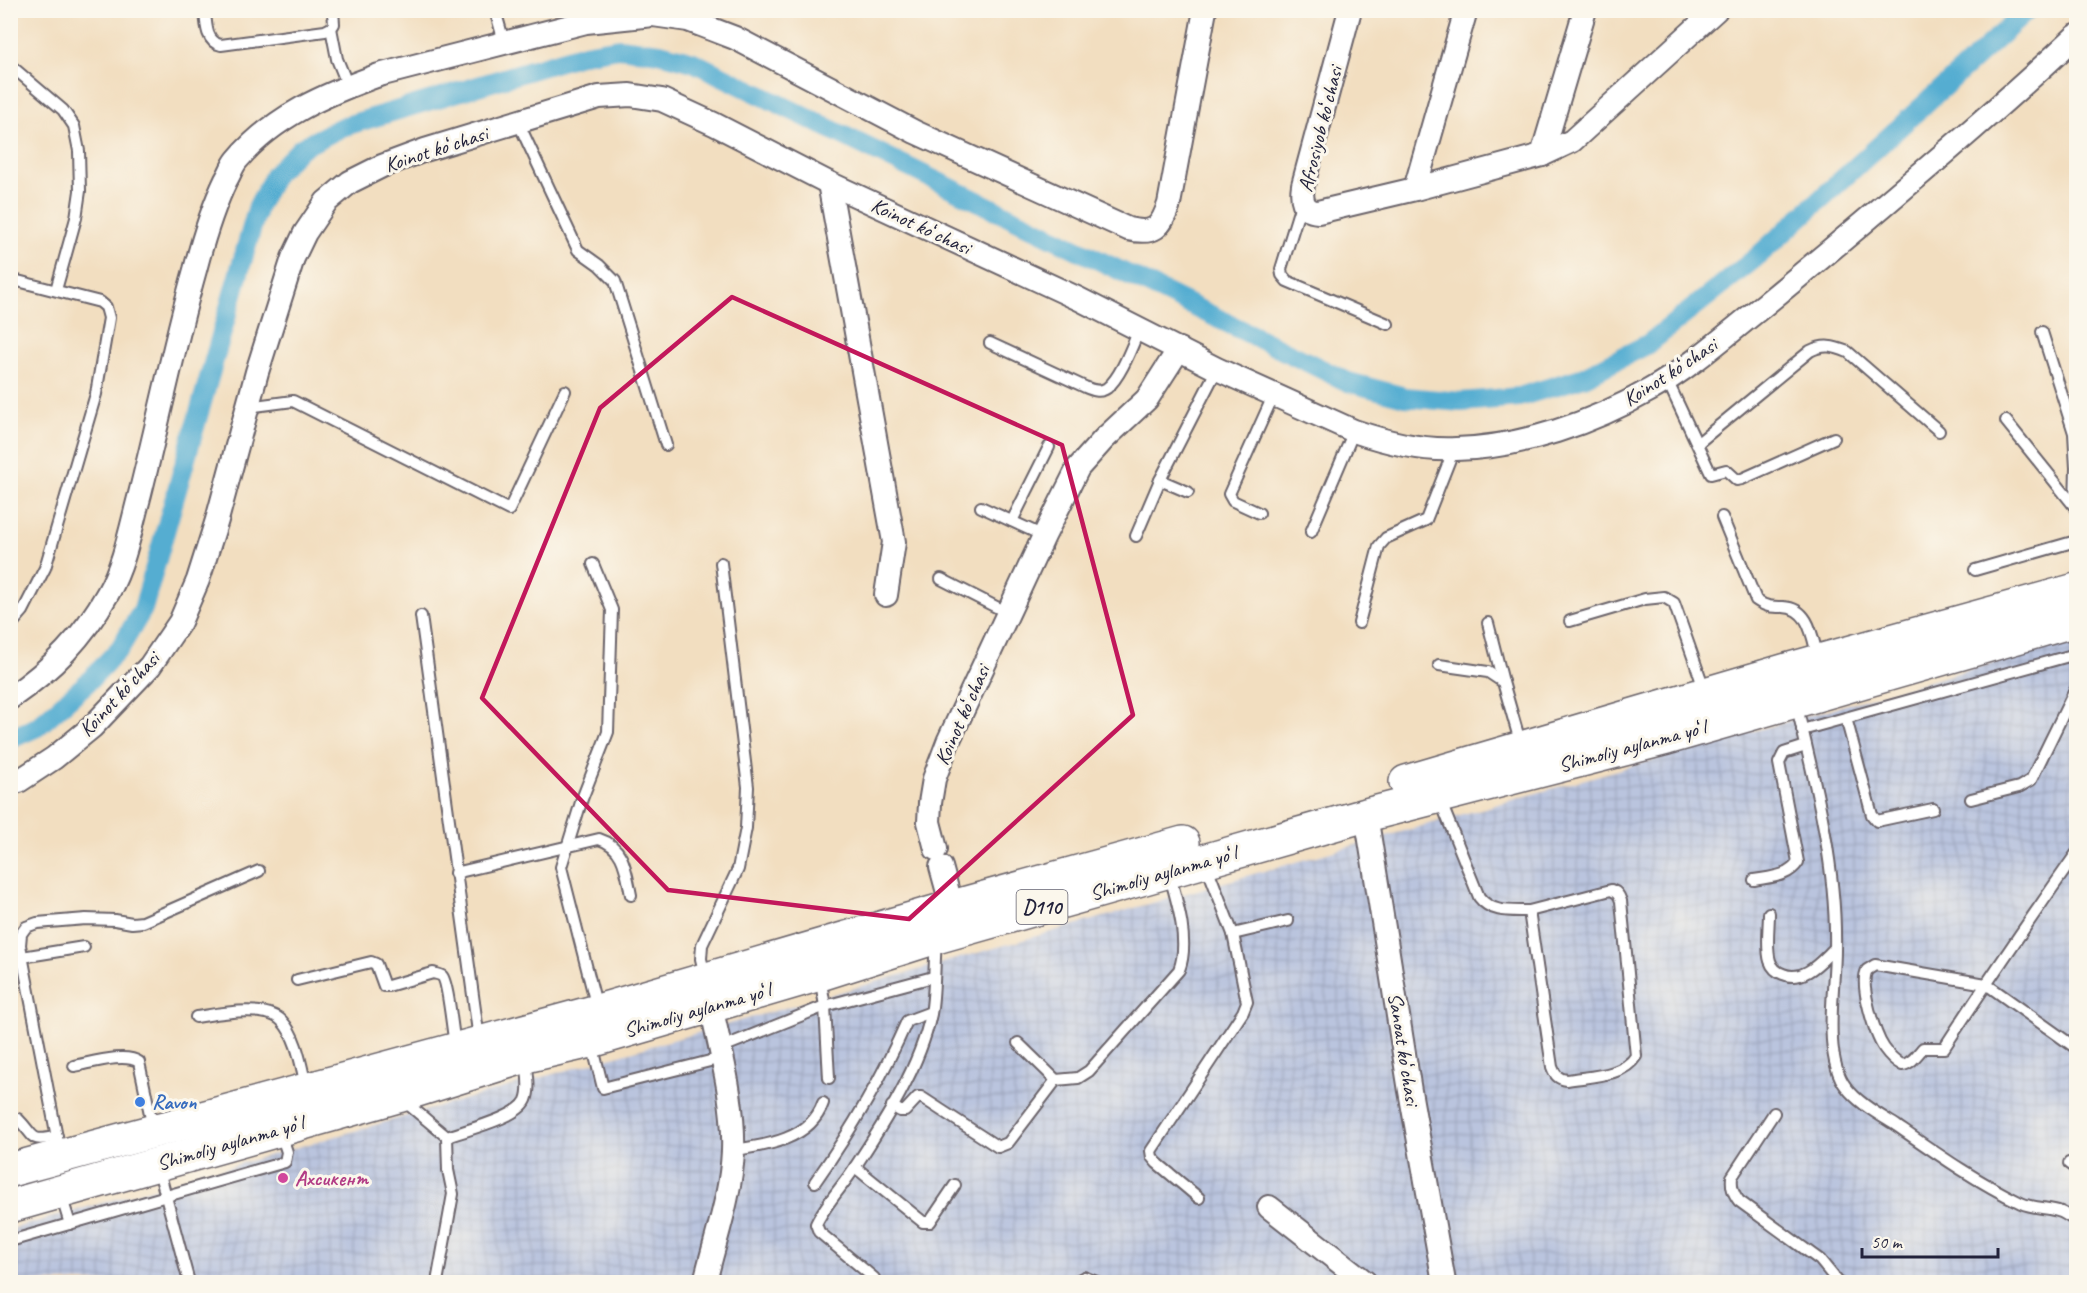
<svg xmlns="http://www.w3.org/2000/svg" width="2087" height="1293" font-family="Caveat,sans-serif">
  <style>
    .industrial { fill: url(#industrial-grid) }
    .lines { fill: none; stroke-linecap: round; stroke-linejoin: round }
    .canal { stroke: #54add1; stroke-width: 20 }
    .lane-casing { stroke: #6b646a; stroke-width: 14 }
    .street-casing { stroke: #6b646a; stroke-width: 26 }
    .primary-casing { stroke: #6b646a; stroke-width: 36 }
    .lane { stroke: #fff; stroke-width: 10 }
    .street { stroke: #fff; stroke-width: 22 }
    .primary { stroke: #fff; stroke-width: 33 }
    .marked { fill: none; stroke: #c2185b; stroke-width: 4.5; stroke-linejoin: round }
    .shop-dot { fill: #3f7fe0; stroke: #fbf7ec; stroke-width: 2 }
    .hotel-dot { fill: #d1479c; stroke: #fbf7ec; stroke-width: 2 }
    .labels { text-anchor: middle; stroke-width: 6; stroke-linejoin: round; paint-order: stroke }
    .shield { fill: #fbf7ec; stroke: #636270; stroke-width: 1.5 }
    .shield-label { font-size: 20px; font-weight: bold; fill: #22223b }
    .street-label { font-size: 21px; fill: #22223b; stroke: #fbf7ec }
    .shop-label { font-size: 21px; font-weight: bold; fill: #366cbe; stroke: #fbf7ec; text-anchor: start }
    .hotel-label { font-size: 21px; font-weight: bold; fill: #b23c85; stroke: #fbf7ec; text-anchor: start }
  </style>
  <defs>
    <pattern id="industrial-grid" width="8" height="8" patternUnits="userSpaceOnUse" patternTransform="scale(1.5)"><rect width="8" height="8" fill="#bac4de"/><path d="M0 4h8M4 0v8" fill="none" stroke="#a0a8bf"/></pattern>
  </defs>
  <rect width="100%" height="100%" fill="#fbf7ec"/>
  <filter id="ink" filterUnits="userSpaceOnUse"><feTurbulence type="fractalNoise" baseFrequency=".0167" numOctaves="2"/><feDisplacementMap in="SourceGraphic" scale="12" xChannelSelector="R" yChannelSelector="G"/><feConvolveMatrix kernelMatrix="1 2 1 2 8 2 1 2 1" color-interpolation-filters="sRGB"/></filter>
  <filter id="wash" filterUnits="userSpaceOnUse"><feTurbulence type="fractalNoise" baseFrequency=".008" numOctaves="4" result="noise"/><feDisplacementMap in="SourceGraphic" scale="24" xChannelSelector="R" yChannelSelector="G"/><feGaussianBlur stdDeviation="1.35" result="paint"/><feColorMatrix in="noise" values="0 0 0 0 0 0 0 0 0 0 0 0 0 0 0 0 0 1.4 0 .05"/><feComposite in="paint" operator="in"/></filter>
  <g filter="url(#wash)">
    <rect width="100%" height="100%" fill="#f2dec0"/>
    <polygon class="industrial" points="2076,639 2076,1282 11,1282 11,1229"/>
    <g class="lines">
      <polyline class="canal" points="10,739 37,727 88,682 120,648 143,609 258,206 275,174 301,148 342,127 584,54 619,48 660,53 693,62 1348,382 1405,397 1461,402 1519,397 1584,377 1648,344 1758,256 2028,10"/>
    </g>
  </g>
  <g filter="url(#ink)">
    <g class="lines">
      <defs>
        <g id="lane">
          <path d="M205,10c1,14 1,32 16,35l104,-14 6,-3 3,-4 -1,-14"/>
          <polyline points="495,10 504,42"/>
          <polyline points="331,28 337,59 348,86"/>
          <polyline points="10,65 63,110 74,126 79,151 80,191 76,218 56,290"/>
          <polyline points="518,122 578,250 599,265 615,281 666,445"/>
          <polyline points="1302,201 1281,269 1282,275 1287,281 1388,324"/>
          <polyline points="10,279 100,302 106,307 109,318 96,394 45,568 23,611 10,626"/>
          <polyline points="2042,332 2074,433 2076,468 2075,505"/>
          <path d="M990,343l95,44c7,3 15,6 22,1 14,-11 25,-42 32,-58"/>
          <polyline points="1667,380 1711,474 1726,470 1737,480 1742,479 1834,438"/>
          <polyline points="247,407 293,401 509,510 565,391"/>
          <polyline points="2006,421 2076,508"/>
          <path d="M1698,443l112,-92c14,-7 23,-5 38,1l91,79"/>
          <polyline points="1160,480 1188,492"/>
          <polyline points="981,507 1044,536"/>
          <polyline points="1259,513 1233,501 1229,494 1274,394"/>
          <path d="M1722,517l34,83c10,7 15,7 27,7 27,1 29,30 35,51"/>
          <polyline points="1012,521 1049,447"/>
          <polyline points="1311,532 1354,431"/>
          <polyline points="1136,536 1160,480 1217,369"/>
          <polyline points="593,564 612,610 608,732 582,799 561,867 597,1008"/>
          <polyline points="1975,570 2076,541"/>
          <polyline points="941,579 1008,613"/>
          <polyline points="421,616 479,1039"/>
          <polyline points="1570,621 1645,599 1664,597 1674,603 1705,691"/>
          <polyline points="1359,623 1379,546 1386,538 1426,520 1454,449"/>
          <polyline points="1488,623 1503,682"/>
          <polyline points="1439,665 1488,672 1503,682 1521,745"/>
          <path d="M1796,703c19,79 41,164 39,247 0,38 -13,106 11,137 13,17 34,28 51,39 39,27 80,56 124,77 13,6 27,4 40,9 5,2 10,6 15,9"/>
          <polyline points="1846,718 1872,815 1877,821 1933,809"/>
          <polyline points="1802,730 2076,654"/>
          <polyline points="1971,799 2019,787 2031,780 2076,688"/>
          <path d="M1440,800l39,97c12,16 31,14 50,14l23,156c3,8 6,12 15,13 23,-4 56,-3 69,-24l-15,-155c-2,-6 -4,-9 -10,-11l-82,21"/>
          <path d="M2076,854c-45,64 -89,128 -132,194h-21c-6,7 -12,16 -21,17 -7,-4 -13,-10 -18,-17 -9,-13 -25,-64 -17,-78l8,-5 111,19 90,64"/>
          <path d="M455,873l144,-34c26,8 27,33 32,56"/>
          <path d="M1754,880c16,-3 35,-3 44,-18l-19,-99 5,-10 22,-7"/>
          <path d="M1769,913c0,13 -3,36 1,48 2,6 7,11 13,13 21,9 38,-13 52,-26"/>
          <polyline points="1233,934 1288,921"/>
          <polyline points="22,957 84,947"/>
          <polyline points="705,975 701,959 702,945 738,869 746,828 748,787 721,563"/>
          <polyline points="820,977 825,1006 829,1078"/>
          <path d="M297,980l74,-18 5,2 8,22h4l45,-13c3,1 6,1 9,3 6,6 11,58 13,70"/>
          <path d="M196,1017c21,-3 70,-13 86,4 15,16 19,44 24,65"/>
          <polyline points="1018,1043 1056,1080"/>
          <polyline points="592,1044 603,1088 722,1058"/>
          <polyline points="720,1048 825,1006 933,977"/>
          <path d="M74,1066c17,-3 51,-14 65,-4l14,66"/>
          <polyline points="404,1101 447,1137 448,1170 453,1194 437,1282"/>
          <path d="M892,1106l8,5h5l13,-14h3l77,50 10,-4 48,-63 22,-2 11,-7 90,-101c11,-28 -2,-69 -10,-97"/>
          <path d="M1774,1113l-42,64c-1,10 1,16 7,24l81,59 18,22"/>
          <path d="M10,1117l8,2c18,18 11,24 39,17"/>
          <path d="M447,1137c18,-7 71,-19 79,-37 5,-12 1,-29 0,-41"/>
          <path d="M733,1150c33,-4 78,-11 90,-47"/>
          <polyline points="60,1153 20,945 21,934 26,927 37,923 86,919 115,920 132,923 143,922 259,871"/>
          <polyline points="2069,1163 2076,1168"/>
          <polyline points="158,1167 189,1282"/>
          <polyline points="855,1167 923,1222 930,1222 955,1185"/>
          <path d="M815,1182c36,-51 67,-104 92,-161l24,-9"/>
          <polyline points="61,1195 70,1224"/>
          <polyline points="1199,1198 1157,1163 1152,1157 1151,1151 1243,1012 1247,1002 1233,934 1206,864"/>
          <polyline points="10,1241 285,1162 287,1152 281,1134"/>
          <path d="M874,1278l-55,-46 -3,-8c10,-21 27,-38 39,-57 29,-44 65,-100 76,-153 4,-23 3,-49 5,-73"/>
          <polyline points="1075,1282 1084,1277 1097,1282"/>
        </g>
        <g id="street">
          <path d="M1350,10l-47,175c-2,13 -1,26 15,27l97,-23 127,-34 43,-145"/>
          <polyline points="1542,155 1572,141 1716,10"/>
          <polyline points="829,183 894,542 886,595"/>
          <polyline points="1415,189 1466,10"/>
          <path d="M10,698c42,-29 73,-60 98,-105 17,-30 23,-66 32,-99 19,-75 34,-150 55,-224 8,-31 17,-61 31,-90 4,-6 6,-14 11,-20 37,-44 89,-66 142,-85l207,-53 67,-7 35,5 47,18 180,94 213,97c26,6 33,-1 41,-25l36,-194"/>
          <path d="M10,783l9,-2 35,-23 38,-31 58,-61 30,-44 18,-42 19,-60 40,-148 36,-114 12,-25 21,-31 24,-20 32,-16 43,-16 174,-53 31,-2 32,5 52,24 115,59 250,116 138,70 137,62c32,11 67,20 102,18 67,-2 136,-26 194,-59 41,-23 76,-55 113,-84 34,-28 68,-56 101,-84 72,-61 144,-122 212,-186"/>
          <polyline points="1366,815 1410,1091 1444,1282"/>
          <polyline points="936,849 929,822 930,803 934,779 948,742 1044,536 1078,468 1104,439 1147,399 1179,349"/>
          <polyline points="941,867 952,907"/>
          <polyline points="1269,1207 1365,1282"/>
          <path d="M705,1282c10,-43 26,-86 28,-131 2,-53 -15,-108 -25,-160"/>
        </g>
        <g id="primary">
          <polyline points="1406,782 1790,669 2076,590"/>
          <polyline points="10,1170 598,1011 952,907 1183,843"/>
          <polyline points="10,1206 398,1096 526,1056 591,1041 820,974 936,937 1169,871 1366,815 1667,738 2076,620"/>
        </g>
      </defs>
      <use href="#lane" class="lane-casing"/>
      <use href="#street" class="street-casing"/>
      <use href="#primary" class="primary-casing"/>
      <use href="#lane" class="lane"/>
      <use href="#street" class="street"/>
      <use href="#primary" class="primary"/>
    </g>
  </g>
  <path class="marked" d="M732,297l330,148 71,270 -224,204 -241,-29 -186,-192 118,-290z"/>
  <circle class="shop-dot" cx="140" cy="1102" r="6"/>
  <circle class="hotel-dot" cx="283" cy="1178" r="6"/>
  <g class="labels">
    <rect class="shield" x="1016.5" y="890" width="51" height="34" rx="4.5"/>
    <g class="shield-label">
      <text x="1042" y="914">D110</text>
    </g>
    <g class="street-label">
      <text transform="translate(1320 129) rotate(-76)" y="7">Afrosiyob koʻchasi</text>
      <text transform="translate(436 149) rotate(-18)" y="7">Koinot koʻchasi</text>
      <text transform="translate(921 226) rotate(25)" y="7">Koinot koʻchasi</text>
      <text transform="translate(1670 372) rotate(-33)" y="7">Koinot koʻchasi</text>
      <text transform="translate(119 694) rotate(-47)" y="7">Koinot koʻchasi</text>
      <text transform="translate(962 715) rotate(-66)" y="7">Koinot koʻchasi</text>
      <text transform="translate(1632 746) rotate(-15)" y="7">Shimoliy aylanma yoʻl</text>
      <text transform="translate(1163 873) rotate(-16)" y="7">Shimoliy aylanma yoʻl</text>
      <text transform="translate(697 1010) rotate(-16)" y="7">Shimoliy aylanma yoʻl</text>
      <text transform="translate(1404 1049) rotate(81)" y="7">Sanoat koʻchasi</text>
      <text transform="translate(230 1143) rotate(-16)" y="7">Shimoliy aylanma yoʻl</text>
    </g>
    <g class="shop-label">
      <text x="152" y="1109">Ravon</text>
    </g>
    <g class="hotel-label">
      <text x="295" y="1185">Ахсикент</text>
    </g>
  </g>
  <rect width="2087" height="1293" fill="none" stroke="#fbf7ec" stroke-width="36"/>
  <path d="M1862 1248v9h136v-9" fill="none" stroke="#22223b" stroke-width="3"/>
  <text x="1871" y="1248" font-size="18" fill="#22223b" stroke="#fbf7ec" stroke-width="4.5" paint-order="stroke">50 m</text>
</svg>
